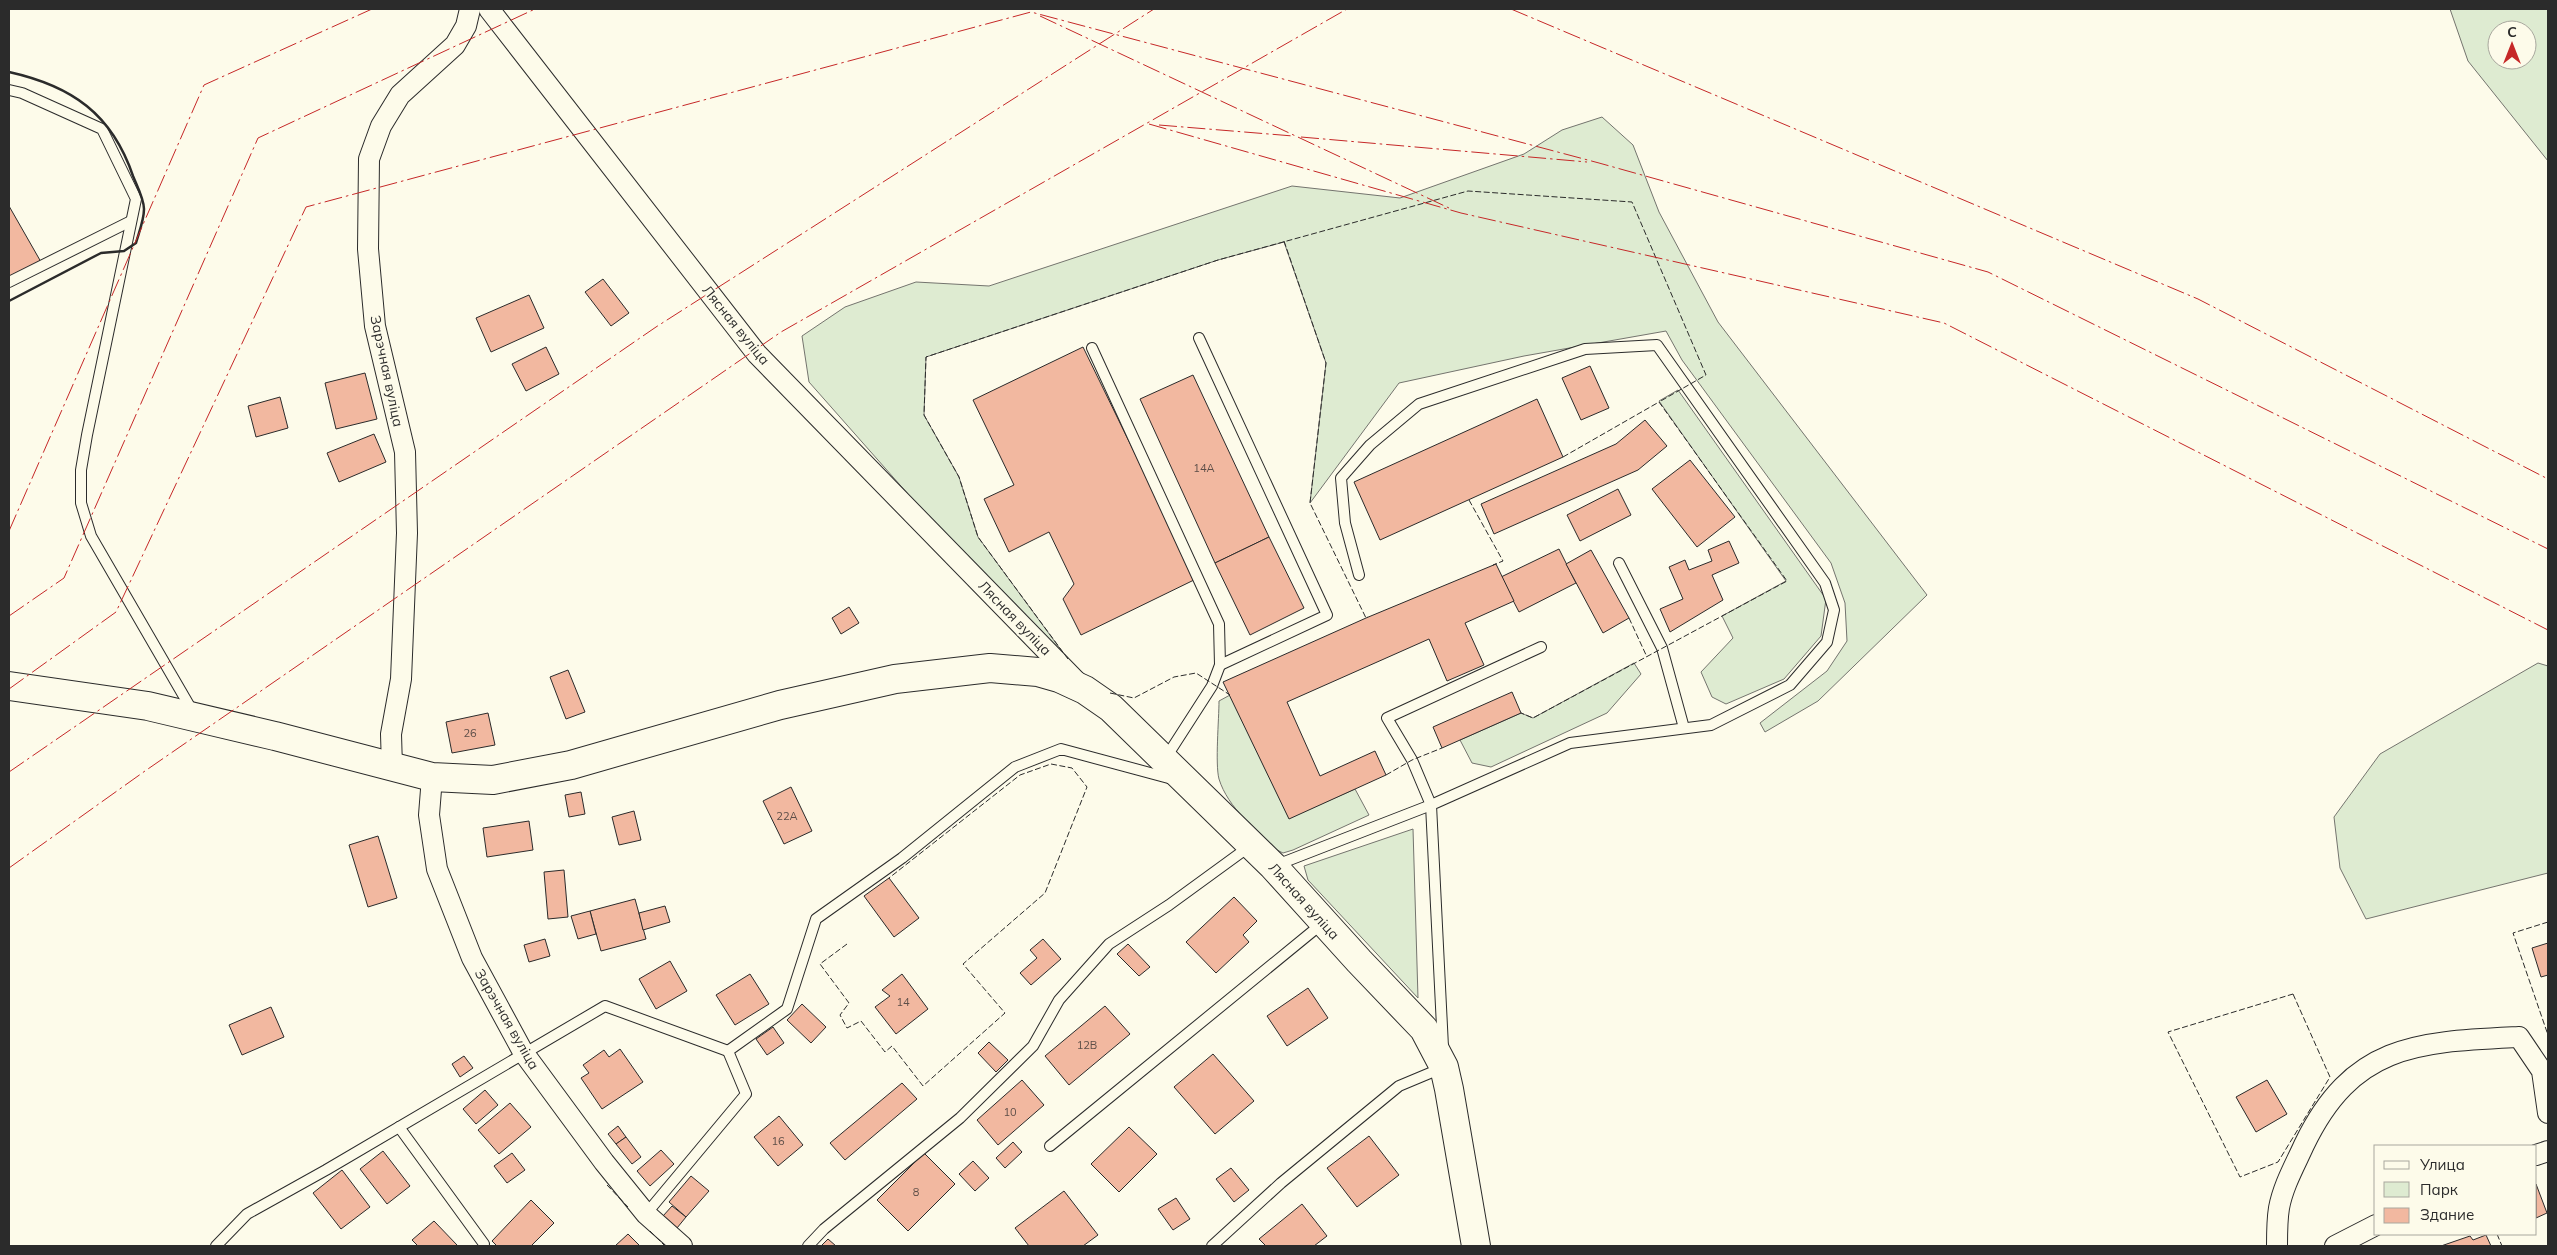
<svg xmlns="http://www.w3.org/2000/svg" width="2557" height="1255" font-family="Mulish,sans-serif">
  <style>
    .green { fill: #deebd1; stroke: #74746e; fill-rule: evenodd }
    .building { fill: #f2b8a0; stroke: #2b2b2b }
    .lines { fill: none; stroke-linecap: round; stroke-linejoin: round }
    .lane-casing { stroke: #2b2b2b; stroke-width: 12 }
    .street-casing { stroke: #2b2b2b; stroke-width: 22 }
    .secondary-casing { stroke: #2b2b2b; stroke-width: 30 }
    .lane { stroke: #fdfbea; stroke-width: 10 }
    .street { stroke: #fdfbea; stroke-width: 20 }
    .secondary { stroke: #fdfbea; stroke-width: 28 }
    .fence { stroke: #2b2b2b; stroke-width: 1; stroke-dasharray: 6 2.5; stroke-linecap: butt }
    .wall { stroke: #2b2b2b; stroke-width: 2.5 }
    .power { stroke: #c62828; stroke-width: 1; stroke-dasharray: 18 4 2.5 4; stroke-linecap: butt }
    .labels { text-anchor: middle; stroke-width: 4; stroke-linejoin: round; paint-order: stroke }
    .number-label { font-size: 11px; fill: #5d4e48 }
    .street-label { font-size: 14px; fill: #2b2b2b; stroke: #fdfbea }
  </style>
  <rect width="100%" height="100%" fill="#fdfbea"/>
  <g class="green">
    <path d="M2450,9h98v152l-80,-100zM2497,30h30v30h-30z"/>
    <polygon points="1602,117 1633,145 1659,212 1718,322 1927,595 1818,701 1765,732 1760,723 1827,671 1847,641 1845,603 1831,563 1682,360 1666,331 1524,356 1399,383 1310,503 1326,363 1284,242 1218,260 926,357 924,415 959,477 978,537 1072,665 923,511 809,382 802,336 845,307 916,282 989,286 1292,186 1400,198 1524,154 1562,130"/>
    <polygon points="1678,390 1826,599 1821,636 1784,679 1726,704 1712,697 1701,672 1733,638 1722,616 1786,581 1659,401"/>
    <polygon points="1634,663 1641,674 1607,713 1491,767 1472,763 1460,740 1521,713 1533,718"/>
    <polygon points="2538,663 2548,666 2548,873 2366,919 2340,868 2334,817 2380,754"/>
    <path d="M1230,695l59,123 66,-29 14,26 -76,35 -10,3 -6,-3c-21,-20 -49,-42 -58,-71 -4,-15 0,-60 0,-78z"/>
    <polygon points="1413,829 1418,998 1308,880 1304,866"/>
  </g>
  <g class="building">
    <polygon points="9,206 41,262 12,279 9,274"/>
    <polygon points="603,279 629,313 611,326 585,292"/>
    <polygon points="529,295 544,328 491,352 476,318"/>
    <polygon points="546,347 559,374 526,391 512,364"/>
    <polygon points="1083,347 1196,579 1081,635 1063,599 1074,584 1049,532 1009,552 984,499 1014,485 973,400"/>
    <polygon points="1590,366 1609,408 1581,420 1562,378"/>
    <polygon points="365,373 377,419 336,429 325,383"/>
    <polygon points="1193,375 1269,537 1215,563 1140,399"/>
    <polygon points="280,397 288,428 256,437 248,406"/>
    <polygon points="1537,399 1563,457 1380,540 1354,482"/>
    <polygon points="1645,420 1667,446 1638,470 1494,534 1481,504 1616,444"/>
    <polygon points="374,434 386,462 339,482 327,453"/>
    <polygon points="1690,460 1735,517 1697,547 1652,489"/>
    <polygon points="1618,489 1631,515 1580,541 1567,515"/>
    <polygon points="1269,537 1304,608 1250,635 1215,563"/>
    <polygon points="1729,541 1739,563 1712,575 1723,600 1670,632 1660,609 1683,599 1669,567 1685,560 1689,570 1712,561 1708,550"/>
    <polygon points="1559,549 1576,583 1519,612 1501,577"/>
    <polygon points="1591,550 1629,618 1603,633 1566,564"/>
    <polygon points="1496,564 1514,601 1465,623 1484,665 1447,681 1429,639 1287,702 1320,776 1375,751 1386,775 1289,819 1223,682 1366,618"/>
    <polygon points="849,607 859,623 841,634 832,618"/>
    <polygon points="568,670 585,712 566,719 550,677"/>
    <polygon points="1512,692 1521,713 1442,748 1433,727"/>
    <polygon points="488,713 495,745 452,753 446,722"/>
    <polygon points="791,787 812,831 784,844 763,801"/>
    <polygon points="581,792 585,814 569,817 565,795"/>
    <polygon points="634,811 641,840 619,845 612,817"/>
    <polygon points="529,821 533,850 487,857 483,828"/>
    <polygon points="378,836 397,898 368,907 349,845"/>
    <polygon points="564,870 568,917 548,919 544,872"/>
    <polygon points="889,878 919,918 894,937 864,896"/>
    <polygon points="1234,897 1257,921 1243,935 1249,942 1216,973 1186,942"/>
    <polygon points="635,899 646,939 601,951 590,911"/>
    <polygon points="665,906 670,922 643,930 639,913"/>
    <polygon points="590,911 596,934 578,939 571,916"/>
    <polygon points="545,939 550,956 529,962 524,945"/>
    <polygon points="1043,939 1061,959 1031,985 1020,973 1037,958 1030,950"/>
    <polygon points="2548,943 2548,975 2541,977 2532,948"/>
    <polygon points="1128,944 1150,967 1139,976 1117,954"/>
    <polygon points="670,961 687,991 656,1009 639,979"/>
    <polygon points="750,974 769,1004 735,1025 716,995"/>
    <polygon points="902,974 928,1009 896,1034 875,1007 890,996 882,990"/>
    <polygon points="1308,988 1328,1018 1287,1046 1267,1016"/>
    <polygon points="802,1004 826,1027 811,1043 787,1020"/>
    <polygon points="1105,1006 1130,1034 1069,1085 1045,1056"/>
    <polygon points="271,1007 284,1037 242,1055 229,1025"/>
    <polygon points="773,1027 784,1043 767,1055 756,1039"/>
    <polygon points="989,1042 1008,1060 996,1072 978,1053"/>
    <polygon points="620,1049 643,1082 602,1109 581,1078 589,1073 583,1065 604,1050 609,1057"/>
    <polygon points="1213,1054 1254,1101 1215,1134 1174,1087"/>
    <polygon points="464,1056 473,1068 460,1077 452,1064"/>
    <polygon points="1022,1080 1044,1105 998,1145 977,1120"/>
    <polygon points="2267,1080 2287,1114 2256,1132 2236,1097"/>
    <polygon points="902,1083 917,1099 845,1160 830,1143"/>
    <polygon points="485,1090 498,1105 476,1124 463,1109"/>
    <polygon points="510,1103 531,1127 499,1154 478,1130"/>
    <polygon points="779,1116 803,1145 778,1166 754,1137"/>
    <polygon points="618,1126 626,1137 616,1144 608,1134"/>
    <polygon points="1129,1127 1157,1154 1119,1192 1091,1164"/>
    <polygon points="1369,1136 1399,1175 1357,1207 1327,1168"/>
    <polygon points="626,1137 641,1157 632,1164 616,1144"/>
    <polygon points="1013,1142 1022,1152 1005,1168 996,1158"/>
    <polygon points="661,1150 674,1164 650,1186 637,1171"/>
    <polygon points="383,1151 410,1186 387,1204 360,1169"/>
    <polygon points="512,1153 525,1170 507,1183 494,1166"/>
    <polygon points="924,1153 955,1184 908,1231 877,1200"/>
    <polygon points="973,1161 989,1178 975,1191 959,1174"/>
    <polygon points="1231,1168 1249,1190 1234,1202 1216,1179"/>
    <polygon points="342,1170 370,1207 341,1229 313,1193"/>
    <polygon points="691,1176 709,1191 686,1217 669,1202"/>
    <polygon points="2536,1184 2547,1213 2536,1218"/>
    <polygon points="1064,1191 1098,1235 1083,1246 1029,1246 1015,1228"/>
    <polygon points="1176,1198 1190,1219 1173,1230 1158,1209"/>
    <polygon points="531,1200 554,1223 531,1246 497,1246 492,1241"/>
    <polygon points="1302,1204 1327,1236 1314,1246 1266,1246 1259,1239"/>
    <polygon points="672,1206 686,1217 677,1228 663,1216"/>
    <polygon points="434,1221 457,1245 456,1246 418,1246 412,1240"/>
    <polygon points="628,1234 640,1246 615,1246"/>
    <polygon points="2486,1235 2491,1246 2441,1246 2470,1236 2473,1240"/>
    <polygon points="828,1239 836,1246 821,1246"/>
  </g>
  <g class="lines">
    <defs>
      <g id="lane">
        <polyline points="9,90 22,93 102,129 136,199 87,435 81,470 81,503 91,536 193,712"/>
        <polyline points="9,282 131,221"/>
        <polyline points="1199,338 1327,615 1220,665"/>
        <polyline points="1092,348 1219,624 1220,665 1212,686 1165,759"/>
        <polyline points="1619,563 1662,648 1684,728"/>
        <polyline points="1359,575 1345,523 1341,478 1370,445 1419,404 1585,349 1657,345 1825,583 1834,610 1827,642 1790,685 1711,725 1570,743 1431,805 1443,1047"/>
        <polyline points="1274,866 1431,805 1412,760 1387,718 1541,647"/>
        <polyline points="399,1127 484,1244"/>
        <polyline points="1050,1146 1324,922"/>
        <polyline points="646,1214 746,1094 728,1051 787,1009 816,919 902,858 1015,767 1061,749 1176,780"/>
        <polyline points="216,1246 247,1214 326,1170 605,1006 728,1051"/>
        <polyline points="808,1246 824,1229 960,1118 1033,1046 1059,1000 1109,944 1169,905 1250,846"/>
        <polyline points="1212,1246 1281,1183 1399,1086 1442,1068"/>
      </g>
      <g id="street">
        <polyline points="489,9 757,354 1077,682"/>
        <polyline points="392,767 391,734 401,679 407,533 405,452 375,326 368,249 369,159 381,126 400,95 455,45 466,26 470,9"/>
        <polyline points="432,777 429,815 437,869 472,958 523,1052 604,1162 646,1214 682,1246"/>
        <polyline points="2536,1155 2548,1151"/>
        <path d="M2277,1246c0,-12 0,-26 2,-38 4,-22 16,-43 25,-63 49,-102 114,-103 215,-108l23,34 6,42"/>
        <polyline points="2335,1246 2376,1225"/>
      </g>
      <polyline id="secondary" points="9,686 148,706 275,736 432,777 493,780 571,765 780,705 895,679 990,668 1038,672 1059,678 1085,690 1111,708 1273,866 1359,961 1424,1029 1444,1067 1449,1089 1476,1246"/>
    </defs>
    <use href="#lane" class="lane-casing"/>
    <use href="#street" class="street-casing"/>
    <use href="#secondary" class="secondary-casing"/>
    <use href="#lane" class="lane"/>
    <use href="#street" class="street"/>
    <use href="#secondary" class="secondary"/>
    <g class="fence">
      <polyline points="1284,241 1326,363 1310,503 1366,618 1368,617"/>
      <polyline points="1563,457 1659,402"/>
      <polyline points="1469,500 1503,561 1493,565"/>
      <polyline points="1629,618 1647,657"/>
      <polyline points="1068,659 978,537 959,477 924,415 926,357 1218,260 1468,191 1632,202 1706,375 1659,402 1787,581 1533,718 1521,713"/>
      <polyline points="1110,693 1134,698 1174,677 1196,673 1230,695"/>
      <polyline points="1386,775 1412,760 1442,748"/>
      <polyline points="2548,922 2513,933 2548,1035"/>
      <polyline points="847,944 820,964 849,1003 840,1015 847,1028 861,1021 885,1052 892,1046 923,1086 1005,1013 963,964 1045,893 1087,787 1072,768 1051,764 1020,775 889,878"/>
      <polygon points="2293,994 2330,1077 2278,1162 2240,1177 2168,1032"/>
      <polyline points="607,1185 628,1207"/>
      <polyline points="650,1231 665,1246"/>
      <polyline points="2497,1234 2502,1246"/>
    </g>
    <path class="wall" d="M9,72c63,14 103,42 124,104 4,10 11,23 11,33 0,11 -5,23 -8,34l-12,8 -23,2 -92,48"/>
    <g class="power">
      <polyline points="1511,9 2198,299 2548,479"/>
      <polyline points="1040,16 1449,208"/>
      <polyline points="1149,124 1461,213 1944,323 2548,630"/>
      <polyline points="1159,125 1293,136"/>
      <polyline points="1301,137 1587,162"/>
      <polyline points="9,531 204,85 372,9"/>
      <polyline points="9,616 64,578 258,138 535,9"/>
      <polyline points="9,689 116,612 306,207 1031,12 1599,163 1988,272 2548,549"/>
      <polyline points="9,772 656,327 1154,9"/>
      <polyline points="9,868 145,771 781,332 1347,9"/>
    </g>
  </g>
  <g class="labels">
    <g class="number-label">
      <text x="1204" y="472">14А</text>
      <text x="470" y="737">26</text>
      <text x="787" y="820">22А</text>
      <text x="903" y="1006">14</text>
      <text x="1087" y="1049">12В</text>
      <text x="1010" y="1116">10</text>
      <text x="778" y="1145">16</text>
      <text x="916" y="1196">8</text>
    </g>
    <g class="street-label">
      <text transform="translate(736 325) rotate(51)" y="5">Лясная вуліца</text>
      <text transform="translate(387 371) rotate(78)" y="5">Зарэчная вуліца</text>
      <text transform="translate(1015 618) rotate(46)" y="5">Лясная вуліца</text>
      <text transform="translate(1304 901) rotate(48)" y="5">Лясная вуліца</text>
      <text transform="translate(507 1019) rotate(60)" y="5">Зарэчная вуліца</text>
    </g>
  </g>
  <rect width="2557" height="1255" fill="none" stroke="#2b2b2b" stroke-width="20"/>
  <rect x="2374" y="1145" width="162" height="90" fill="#fdfbea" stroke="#a9a89e"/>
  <rect x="2384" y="1161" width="25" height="8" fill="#fdfbea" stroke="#a9a89e"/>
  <text x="2420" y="1170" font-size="15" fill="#2b2b2b">Улица</text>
  <rect x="2384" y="1182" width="25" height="15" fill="#deebd1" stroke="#a9a89e"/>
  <text x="2420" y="1195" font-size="15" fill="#2b2b2b">Парк</text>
  <rect x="2384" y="1208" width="25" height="15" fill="#f2b8a0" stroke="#a9a89e"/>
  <text x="2420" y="1220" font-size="15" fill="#2b2b2b">Здание</text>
  <g transform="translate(2512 45)"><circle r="24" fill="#fdfbea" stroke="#a9a89e"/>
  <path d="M0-4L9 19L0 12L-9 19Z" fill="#c62828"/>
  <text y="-8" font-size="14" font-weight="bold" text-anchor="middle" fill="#2b2b2b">С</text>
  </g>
</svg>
